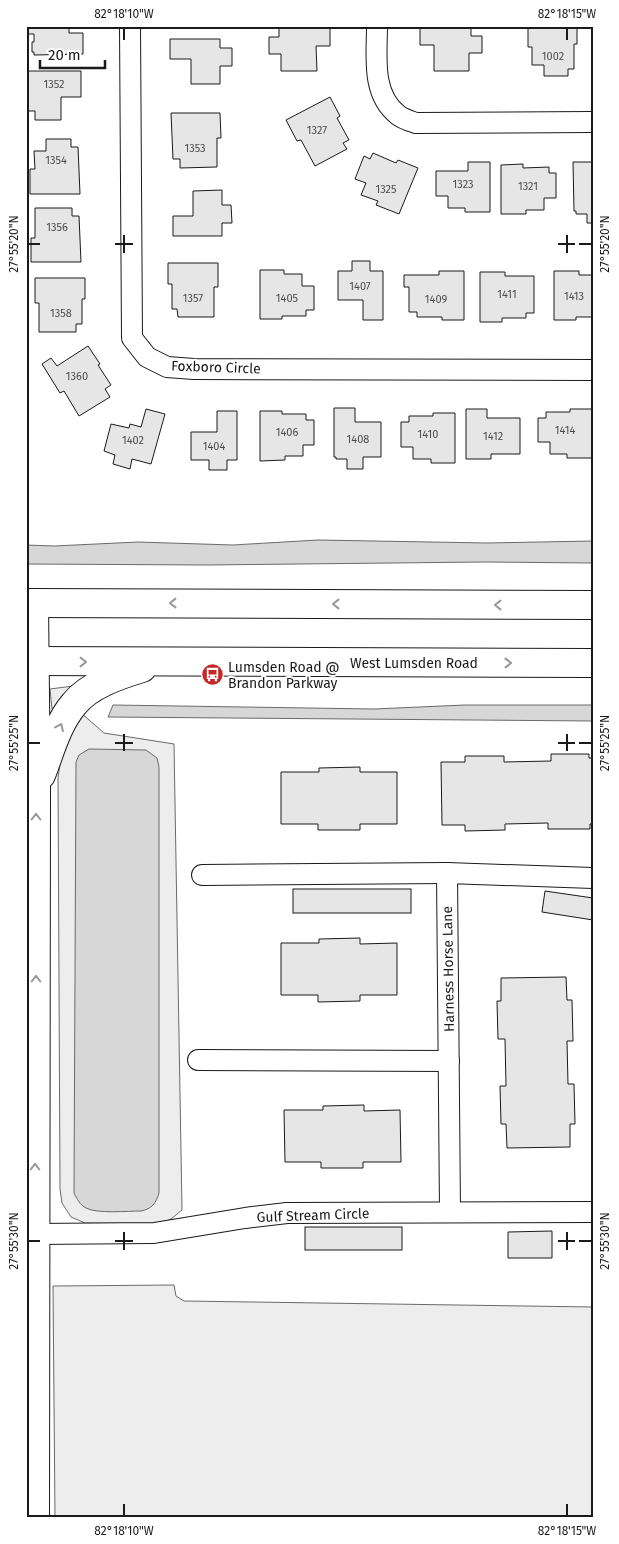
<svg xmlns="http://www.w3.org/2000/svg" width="619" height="1544" font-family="'Fira Sans',sans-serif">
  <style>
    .built { fill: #ededed; stroke: #6a6a6a }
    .water { fill: #d7d7d7; stroke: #6a6a6a }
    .building { fill: #e6e6e6; stroke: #1a1a1a }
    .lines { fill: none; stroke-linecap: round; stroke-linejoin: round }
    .street-casing { stroke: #1a1a1a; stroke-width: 22 }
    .secondary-casing { stroke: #1a1a1a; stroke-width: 30 }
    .street { stroke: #fff; stroke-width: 20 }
    .secondary { stroke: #fff; stroke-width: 28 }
    .oneway { stroke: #989898 }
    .ticks { fill: none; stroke: #1a1a1a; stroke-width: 2 }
    .labels { text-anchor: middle; stroke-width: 4; stroke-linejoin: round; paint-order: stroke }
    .number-label { font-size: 11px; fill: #4d4d4d }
    .street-label { font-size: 14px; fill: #1a1a1a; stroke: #fff }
    .poi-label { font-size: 14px; fill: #1a1a1a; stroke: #fff; text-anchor: start }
    .neatline { fill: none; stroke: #1a1a1a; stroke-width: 2 }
    .ticks-label { font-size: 12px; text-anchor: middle; fill: #1a1a1a }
  </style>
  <rect width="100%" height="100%" fill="#fff"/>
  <g class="built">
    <polygon points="73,686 53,710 52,709 50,689"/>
    <polygon points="81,713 104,733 174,744 182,1210 171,1219 159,1224 85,1223 71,1217 62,1203 60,1189 58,777 64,740"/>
    <polygon points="174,1285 176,1296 184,1301 593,1307 593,1518 55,1518 53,1286"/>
  </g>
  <g class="water">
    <polygon points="318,540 487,543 593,541 593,563 484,562 207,565 26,564 26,545 54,546 138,542 233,545"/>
    <polygon points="113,705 374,709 465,705 593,705 593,721 108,717"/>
    <path d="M89,749l57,1 11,8 2,9v426c-3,10 -7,16 -18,18 -13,0 -44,3 -55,-3 -6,-3 -9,-9 -12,-15l2,-431 3,-7z"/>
  </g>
  <g class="building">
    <polygon points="26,26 69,26 69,33 83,33 83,54 34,55 34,52 32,52 32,42 34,42 34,34 26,34"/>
    <polygon points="279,26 330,26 330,46 316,46 317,71 281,71 281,54 269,54 269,37 279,37"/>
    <polygon points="420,26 471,27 471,36 482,36 482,53 469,53 469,71 434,71 434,45 420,45"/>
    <polygon points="528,26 577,26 577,44 574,44 574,69 568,69 568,76 544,76 544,65 532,65 532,47 528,47"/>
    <polygon points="170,39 220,39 220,48 232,48 232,66 220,66 220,84 191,84 191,59 170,59"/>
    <polygon points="26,71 81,71 81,97 61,97 61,120 35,120 35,111 26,111"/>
    <polygon points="330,97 340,116 337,118 349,140 343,143 347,149 315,166 301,140 297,141 286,120"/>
    <polygon points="171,113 220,113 221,138 217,138 217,167 180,168 180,159 173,159"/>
    <polygon points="46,139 71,139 71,147 78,147 80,194 30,194 30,169 35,169 34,151 46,151"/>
    <polygon points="373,153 396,163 398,160 418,168 399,214 376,205 378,201 361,195 366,183 355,179 364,156 370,159"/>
    <polygon points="468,162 490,162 490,212 465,212 465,208 448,208 448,196 436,196 436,171 468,171"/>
    <polygon points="573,162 593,162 593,223 587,223 587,214 576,214 576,211 574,211"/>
    <polygon points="523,164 523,168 549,167 549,173 556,173 556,198 544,198 544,210 526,210 526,214 501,214 501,165"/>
    <polygon points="222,190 222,205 231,205 232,223 222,223 222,236 173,236 173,216 193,216 193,191"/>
    <polygon points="35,208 72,208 72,216 79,216 81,262 31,262 31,238 35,238"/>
    <polygon points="352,261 370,261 370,271 383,271 383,320 363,320 363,300 338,300 338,271 352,271"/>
    <polygon points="168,263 218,263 218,287 214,287 214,317 178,317 177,309 172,309 172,284 168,284"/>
    <polygon points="260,270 284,270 284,274 302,274 302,286 314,286 314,310 306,310 306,316 282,316 282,319 260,319"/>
    <polygon points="439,271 464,271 464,320 442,320 442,317 417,317 417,312 409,312 409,287 404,287 404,275 439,275"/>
    <polygon points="554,271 579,271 579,275 593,275 593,317 576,317 576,320 554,320"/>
    <polygon points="480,272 505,272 505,276 534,276 534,313 526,313 526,318 502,318 502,322 480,322"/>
    <polygon points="35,278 85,278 85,299 82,299 82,324 76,324 76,332 39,332 39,303 35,303"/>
    <polygon points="88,346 100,364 98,365 111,385 105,389 110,397 79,416 64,391 60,393 42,364 51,358 57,366"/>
    <polygon points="334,408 355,408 355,422 381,422 381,457 363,457 363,469 347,469 347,459 336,459 336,457 334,457"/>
    <polygon points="146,409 165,414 151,464 132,459 130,469 113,464 115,455 104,451 111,424 129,428 130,424 141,427"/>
    <polygon points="466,409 487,409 487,418 520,418 520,454 491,454 491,459 466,459"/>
    <polygon points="570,409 592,409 592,458 567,458 567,454 550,454 550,442 538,442 538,418 546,418 546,412 570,412"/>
    <polygon points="217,411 237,411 237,460 227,460 227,470 209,470 209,460 191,460 191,432 217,432"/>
    <polygon points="260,411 282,411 282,414 306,414 306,420 314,420 314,445 303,445 303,456 285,456 285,460 260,461"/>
    <polygon points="433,413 455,413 455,463 431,463 431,459 413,459 413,447 401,447 401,422 409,422 409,416 433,416"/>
    <polygon points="551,754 589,754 589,758 593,758 593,824 590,824 590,829 548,829 548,823 505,824 505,830 465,831 465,825 442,825 441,762 465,762 465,756 504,756 504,762 551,761"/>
    <polygon points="360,767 360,772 397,772 397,824 360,824 360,830 318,830 318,824 281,824 281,772 319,772 319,768"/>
    <rect x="293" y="889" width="118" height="24"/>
    <polygon points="545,891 593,898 593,920 542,912"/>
    <polygon points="360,938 360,944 397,943 397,995 360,995 360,1001 318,1002 318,995 281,995 281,943 319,943 319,939"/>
    <polygon points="566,977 567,1000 572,1000 573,1041 567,1041 568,1084 574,1084 575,1124 570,1124 570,1147 507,1148 506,1124 501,1124 500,1086 506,1086 505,1039 498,1039 497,1001 501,1001 501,978"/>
    <polygon points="364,1105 364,1111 400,1110 401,1162 363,1162 363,1168 321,1168 321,1162 285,1162 284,1110 323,1110 323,1106"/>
    <rect x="305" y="1227" width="97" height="23"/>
    <polygon points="552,1231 552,1258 508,1258 508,1232"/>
  </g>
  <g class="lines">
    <defs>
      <g id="street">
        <polyline points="130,26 132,338 147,357 167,367 194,369 593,370"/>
        <path d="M377,26c0,30 -6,68 21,89 5,4 12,6 18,8l177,-1"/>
        <polyline points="202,875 447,873"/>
        <polyline points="198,1060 449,1061"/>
        <polyline points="450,1211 447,873 593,878"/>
        <polyline points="35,1234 154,1233 245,1218 287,1213 593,1212"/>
      </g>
      <g id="secondary">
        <polyline points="26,603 593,605"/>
        <polyline points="34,603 36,788 35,1518"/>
        <polyline points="26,661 593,663"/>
        <path d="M41,775c9,-23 16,-51 33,-71 15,-19 45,-29 68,-36"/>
      </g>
    </defs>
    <use href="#street" class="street-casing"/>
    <use href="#secondary" class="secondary-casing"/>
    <use href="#street" class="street"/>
    <use href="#secondary" class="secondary"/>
  </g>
  <defs><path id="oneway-chevron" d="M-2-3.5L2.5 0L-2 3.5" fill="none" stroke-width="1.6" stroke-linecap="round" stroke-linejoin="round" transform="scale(1.25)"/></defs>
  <g class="oneway">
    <use href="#oneway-chevron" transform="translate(173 603) rotate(-180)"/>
    <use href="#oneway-chevron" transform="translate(336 604) rotate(-180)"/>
    <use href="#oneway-chevron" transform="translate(498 605) rotate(-180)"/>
    <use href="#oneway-chevron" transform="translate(83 662)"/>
    <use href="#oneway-chevron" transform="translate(508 663)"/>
    <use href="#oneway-chevron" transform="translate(60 727) rotate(-65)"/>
    <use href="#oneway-chevron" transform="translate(36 817) rotate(-90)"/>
    <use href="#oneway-chevron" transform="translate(36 979) rotate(-90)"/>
    <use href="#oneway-chevron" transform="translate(35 1167) rotate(-90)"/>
  </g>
  <path class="ticks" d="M124,28v12M567,28v12M124,235v18M567,235v18M28,244h12M115,244h18M558,244h17M579,244h13M124,734v17M567,734v17M28,743h12M115,743h18M558,743h17M579,743h13M124,1232v18M567,1232v18M28,1241h12M115,1241h18M558,1241h17M579,1241h13M124,1504v12M567,1504v12"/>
  <defs>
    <symbol id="bus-disc" viewBox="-11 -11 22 22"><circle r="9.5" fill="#c62828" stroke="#fff"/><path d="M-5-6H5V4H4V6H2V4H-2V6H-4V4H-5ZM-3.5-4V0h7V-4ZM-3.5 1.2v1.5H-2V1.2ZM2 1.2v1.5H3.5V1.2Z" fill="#fff"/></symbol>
  </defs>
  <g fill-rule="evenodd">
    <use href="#bus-disc" x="200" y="662" width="25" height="25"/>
  </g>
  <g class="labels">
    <g class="number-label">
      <text x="553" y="60">1002</text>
      <text x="54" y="88">1352</text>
      <text x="317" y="134">1327</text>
      <text x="195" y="152">1353</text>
      <text x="56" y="164">1354</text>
      <text x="463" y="188">1323</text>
      <text x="528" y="190">1321</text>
      <text x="386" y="193">1325</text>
      <text x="57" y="231">1356</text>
      <text x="360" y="290">1407</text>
      <text x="507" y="298">1411</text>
      <text x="574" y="300">1413</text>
      <text x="193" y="302">1357</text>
      <text x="287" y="302">1405</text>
      <text x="436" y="303">1409</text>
      <text x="61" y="317">1358</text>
      <text x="77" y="380">1360</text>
      <text x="565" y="434">1414</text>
      <text x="287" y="436">1406</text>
      <text x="428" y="438">1410</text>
      <text x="493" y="440">1412</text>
      <text x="358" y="443">1408</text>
      <text x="133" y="444">1402</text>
      <text x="214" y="450">1404</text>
    </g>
    <g class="street-label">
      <text transform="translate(216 367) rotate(2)" y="5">Foxboro Circle</text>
      <text x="414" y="668">West Lumsden Road</text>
      <text transform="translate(448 969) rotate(-91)" y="5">Harness Horse Lane</text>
      <text transform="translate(313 1215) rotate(-2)" y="5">Gulf Stream Circle</text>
    </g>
    <g class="poi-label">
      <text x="228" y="672">Lumsden Road @<tspan x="228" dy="16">Brandon Parkway</tspan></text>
    </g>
  </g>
  <rect width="619" height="1544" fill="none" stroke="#ffffff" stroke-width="55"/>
  <path d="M40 60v8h65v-8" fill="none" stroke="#1a1a1a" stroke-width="2.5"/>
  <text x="48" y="60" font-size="15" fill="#1a1a1a" stroke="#ffffff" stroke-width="4" paint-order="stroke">20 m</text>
  <rect x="28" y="28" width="564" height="1488" class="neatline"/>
  <g class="ticks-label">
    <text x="124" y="18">82°18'10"W</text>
    <text x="567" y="18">82°18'15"W</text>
    <text transform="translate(605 244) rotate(-90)" y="4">27°55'20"N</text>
    <text transform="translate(14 244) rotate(-90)" y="4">27°55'20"N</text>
    <text transform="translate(14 743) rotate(-90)" y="4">27°55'25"N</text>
    <text transform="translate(605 743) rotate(-90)" y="4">27°55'25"N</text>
    <text transform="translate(14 1241) rotate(-90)" y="4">27°55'30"N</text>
    <text transform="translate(605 1241) rotate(-90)" y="4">27°55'30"N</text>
    <text x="124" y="1535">82°18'10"W</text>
    <text x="567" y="1535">82°18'15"W</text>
  </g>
</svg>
